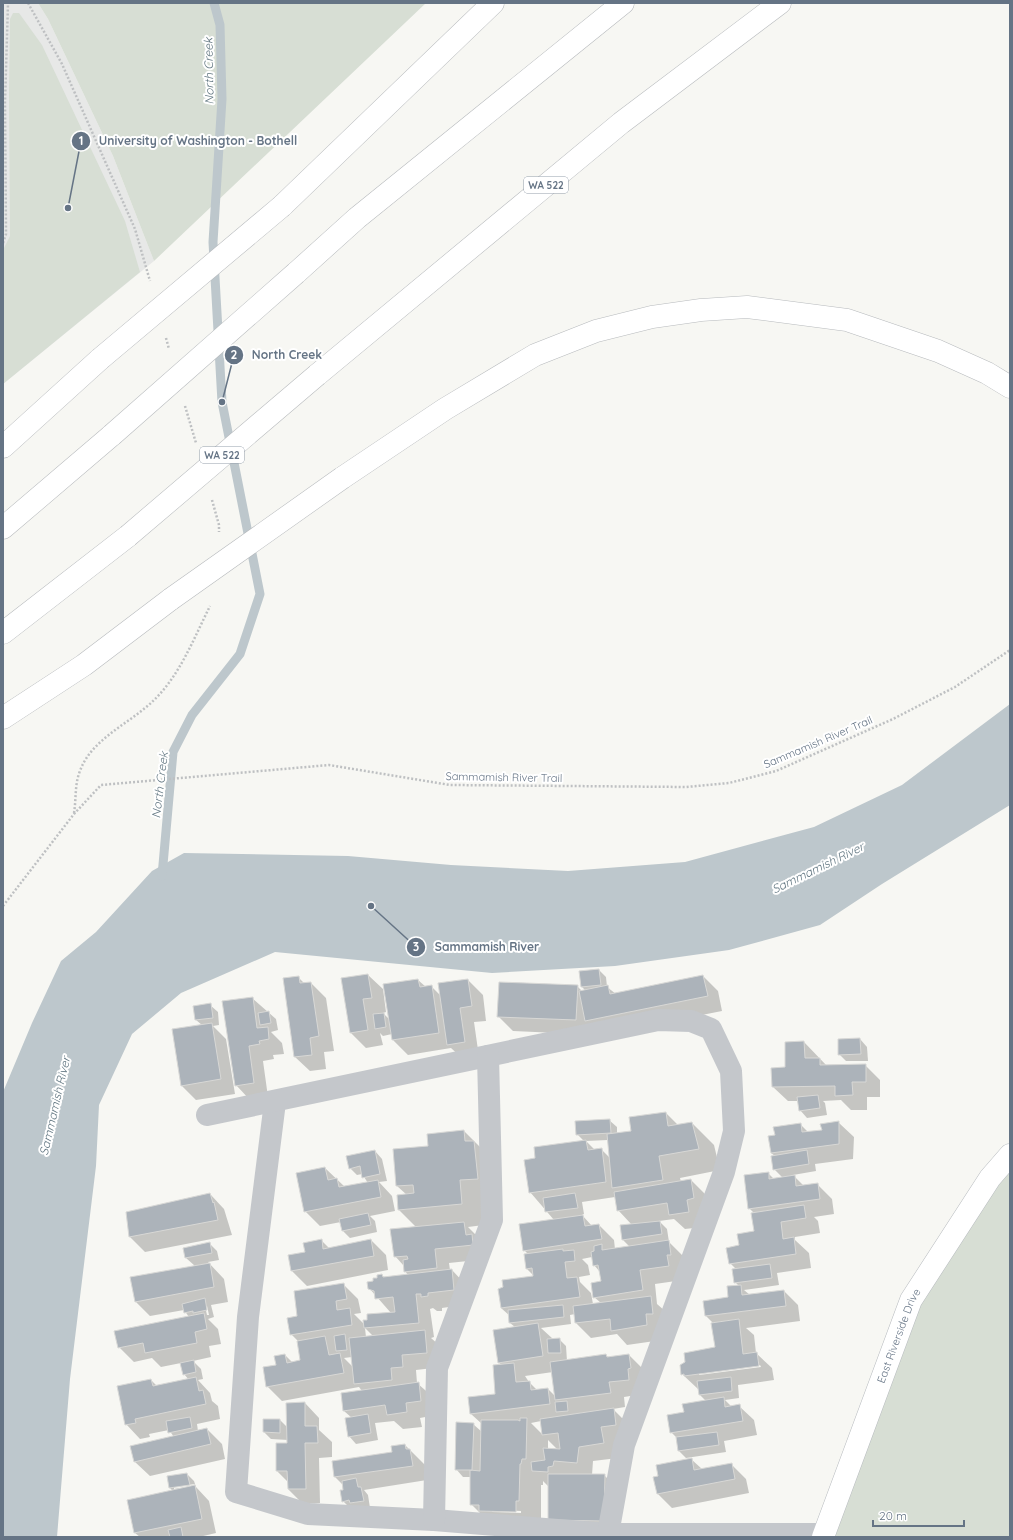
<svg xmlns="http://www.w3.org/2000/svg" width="1013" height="1540" font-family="Quicksand,sans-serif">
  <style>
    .built { fill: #e7e8e7 }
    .green { fill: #d7ded4 }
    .water { fill: #bdc7cc }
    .shadow { fill: #0003; fill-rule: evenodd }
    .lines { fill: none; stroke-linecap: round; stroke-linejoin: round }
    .stream { stroke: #bdc7cc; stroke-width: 9 }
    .building { fill: #acb3ba; stroke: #d8d8d6 }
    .major-casing { stroke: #b7bbbf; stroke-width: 23 }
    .highway-casing { stroke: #b7babd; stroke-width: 23 }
    .path { stroke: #bec0c2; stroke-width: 2.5; stroke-dasharray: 2 2; stroke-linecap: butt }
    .minor { stroke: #c4c7cb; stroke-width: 22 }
    .major { stroke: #fff; stroke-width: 22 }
    .highway { stroke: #fff; stroke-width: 22 }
    .highway-bridge-casing { stroke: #b7babd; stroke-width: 23; stroke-linecap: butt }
    .highway-bridge { stroke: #fff; stroke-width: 22 }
    .labels { text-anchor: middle; stroke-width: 4; stroke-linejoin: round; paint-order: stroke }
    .shield { fill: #fff; stroke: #939eaa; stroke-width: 1 }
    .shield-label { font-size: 10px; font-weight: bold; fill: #657485 }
    .street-label { font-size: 11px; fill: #657485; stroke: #fff }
    .water-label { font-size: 12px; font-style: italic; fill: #617681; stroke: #fff }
    .leader { fill: none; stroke: #657485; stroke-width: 1.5 }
    .callout-dot { fill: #657485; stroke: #fff; stroke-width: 1.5 }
    .mark-label { font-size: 12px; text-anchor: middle; font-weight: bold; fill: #fff }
    .callout-label { font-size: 12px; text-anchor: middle; font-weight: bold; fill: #657485; stroke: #fff; stroke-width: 4; stroke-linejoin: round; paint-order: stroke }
  </style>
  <rect width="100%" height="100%" fill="#f7f7f3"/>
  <polygon class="built" points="3,3 38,3 48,19 113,156 154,261 3,384"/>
  <g class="green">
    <polygon points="38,3 426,3 154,261 113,156 48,19"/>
    <polygon points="13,13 19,13 42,45 125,221 140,272 3,384 3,250 10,236 9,94 10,19"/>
    <polygon points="1010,1155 1010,1537 823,1537 911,1300"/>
  </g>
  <polygon class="water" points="1010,704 1010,805 882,884 820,925 729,950 615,966 492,973 275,952 181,993 132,1034 99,1105 96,1166 70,1379 57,1537 3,1537 3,1092 32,1023 61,961 96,932 152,871 184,853 348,856 451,865 568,871 685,862 814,827 902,785"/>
  <g class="shadow">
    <polygon points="599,970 606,977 607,987 616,994 703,976 718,991 722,1011 601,1035 513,1031 498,1016 577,986 582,991 586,991 582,987"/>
    <polygon points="368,975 383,989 386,1012 383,1013 390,1020 418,980 426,987 431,986 441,996 468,980 483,995 486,1021 474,1022 479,1057 463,1059 451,1048 408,1055 393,1040 392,1034 383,1036 380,1033 383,1045 366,1048 351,1033 342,979"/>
    <polygon points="298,977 305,984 311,983 326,998 334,1051 324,1052 326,1069 310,1071 295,1057"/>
    <polygon points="252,998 276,1019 278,1030 271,1032 282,1043 284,1054 273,1055 274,1059 263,1061 268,1097 250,1100 236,1085"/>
    <polygon points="210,1005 218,1012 219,1025 213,1026 226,1039 235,1094 196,1100 182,1086 202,1025 196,1020"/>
    <polygon points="860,1039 867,1047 868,1061 846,1061 839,1054"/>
    <polygon points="804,1042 827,1066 865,1065 880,1080 880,1097 867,1097 867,1110 851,1110 841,1100 823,1101 825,1103 827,1115 807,1118 800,1110 799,1101 788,1101 773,1087"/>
    <path d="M666,1113l12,12 14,-2 22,22 6,25 -40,8 1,4 10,-2 15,15 -3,32 -18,2 -11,-10 -15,2 8,8 2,13 14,14v24l-28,4 2,20 8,7 -3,29 -35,5 -10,-11 -26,4 -15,-15 -1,-9 -5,1 1,9 -30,4 12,11h6l7,7 1,15 39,-6 3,3 20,-3 15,15 -1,24 -19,3 1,10 -12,2 15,15 -10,34 -25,3 -1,14h12l15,15v45h-56l-15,-49 -5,-5v4h-2v37l-48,4 -22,-22v-27h-8l-7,-8 17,-45 9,8v-8l-11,-10 25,-19 6,-30 -3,-2 -5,-33 21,-3 -5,-4v-7l-9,-8 34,-31 -8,-8 1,-15 -4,-4 30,-30 -24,-28 6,-33 48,-18 -7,-7 32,-14 8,7v7l15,-2zM608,1140l2,18 -9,-9 -6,1 -9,-9zM615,1197l3,13 14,15 -11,1 2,14 7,7 -15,2 -1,-9 -15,-15 -7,1 -10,-11 2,-1 -2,-12zM592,1257l2,8 6,7 2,10 -8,15 7,6 -8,1 -2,-11 -11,-11 -1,-5 11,-2 -2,-10 -6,-6zM553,1372l3,25 -8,-8 -11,1 -8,-8 -4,-6zM541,1421l2,14 -12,-12zM548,1440l10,10 -10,-1zM492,1510l29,1v2l-29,-1z"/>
    <path d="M839,1123l15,14 -1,22 -38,5 1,7 -23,4 11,11 13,-2 15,15 2,15 -20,3 4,4 2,12 -25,4v3l14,13 2,15 -34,5 2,12 -35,5 6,5 34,-4 14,14 2,16 -54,7 8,7 2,18 16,15 2,12 -36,5 1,13 -14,2 7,7 7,-1 15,14 3,15 -33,6 2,11 -40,6 -7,-7 -1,-12 -7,-7 14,-19 21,-12 -6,-6 -2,-6 -16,-15 34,-26 -2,-24 -8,-8 -2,-14 25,-4 10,-12 -4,-4 1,-13 -6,-6 10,-17 15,-14v-18l-6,-6 19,-35 6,6 9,-1 -9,-9 1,-13 -4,-3 6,-17 23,-12 8,8 15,-2zM760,1365l1,2 -62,8v-2z"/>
    <path d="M464,1131l22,22 -2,72 -16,2 11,11 8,21 -38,4 1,7h2l14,15 3,19 -27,4v3h-5l-4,-3 -3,1 4,28 -3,1 8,7 3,22 -26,3 1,13 16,14 3,18 -16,3 2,9 -19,2 -9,-8 -19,2 3,17 -22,4 -7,-8 3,-18 -8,-7 18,-20 -3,-4 -77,14 -15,-15 10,-20 8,-11 8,8 9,-2 -4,-20 -7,-7 8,-17 44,-33 15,15 3,14 -7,1 10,10 27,-11 -22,-25 13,-13 3,3 23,-3 -3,-4 -1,-5 -9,-10 22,-28 -18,-18 8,-15 -10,-9 33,-39zM365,1328l8,8 -7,1zM352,1357l1,10 -9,-9z"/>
    <polygon points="375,1151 382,1159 387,1181 379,1182 392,1196 395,1211 370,1216 375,1221 377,1232 350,1238 343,1231 341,1222 320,1226 305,1211 325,1168 345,1187 368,1183 362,1174 357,1175 350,1168"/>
    <polygon points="210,1194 224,1209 232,1235 145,1252 130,1237 127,1212"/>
    <polygon points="321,1240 329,1248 371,1240 386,1255 388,1270 307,1286 292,1271 306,1253"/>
    <path d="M210,1244l7,7 2,9 -11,2 16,17 4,23 -17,3 3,12 -6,2 10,10 3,15 -12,2 2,11 -18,4 8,8 2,10 -5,1 12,13 2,8 6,5 2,13 -23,5 1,7 9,-2 15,15 3,15 -75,17 -15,-14 39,-25 -5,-7 -20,4 1,3 -10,2 -14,-15 25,-44 6,6 32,-6 -5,-6 -3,-11 -20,4 -9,-9 -18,4 -15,-15 70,-30 -5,-7 -34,6 -14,-14 59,-36 -9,-8zM205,1306h2l2,9h-2z"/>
    <polygon points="305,1403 319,1418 319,1430 332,1442 332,1457 319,1458 320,1503 303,1504 288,1489 288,1482 277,1471 288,1444 288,1440 271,1439 264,1432 280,1420 288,1428"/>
    <polygon points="405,1445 425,1465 427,1480 364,1490 368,1495 370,1508 350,1508 343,1501 343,1485 335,1477 333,1461 393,1452"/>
    <polygon points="691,1459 702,1469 731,1464 746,1479 749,1493 672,1508 657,1493 659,1477"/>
    <path d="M187,1474l7,7 2,6 13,14 7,32 -17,4h-59l-5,-4 38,-42 -3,-3 -2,-11zM195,1484v2l-21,3v-2z"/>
  </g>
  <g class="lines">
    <polyline class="stream" points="162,876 173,752 192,715 240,654 260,594 222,402 213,242 222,99 220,25 214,3"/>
  </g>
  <g class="building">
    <polygon points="599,969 601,985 581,987 579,971"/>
    <polygon points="368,974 372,998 363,999 368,1030 350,1033 341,978"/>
    <polygon points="703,975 708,996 585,1021 579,991 608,985 610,994"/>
    <polygon points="299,976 300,983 311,982 319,1036 310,1038 312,1055 294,1057 283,978"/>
    <polygon points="418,979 420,987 432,985 439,1033 392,1040 383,984"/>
    <polygon points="468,979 472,1006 460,1008 465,1042 447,1045 438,983"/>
    <polygon points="499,982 578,985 576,1020 497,1017"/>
    <polygon points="253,997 257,1028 268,1027 269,1039 259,1041 260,1044 249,1046 254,1083 235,1086 222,1001"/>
    <polygon points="211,1003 213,1018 195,1020 193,1006"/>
    <polygon points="269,1011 271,1023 260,1025 258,1013"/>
    <polygon points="384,1013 386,1027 375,1029 373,1014"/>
    <polygon points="212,1023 221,1079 181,1086 172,1029"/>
    <polygon points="860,1038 861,1054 838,1055 838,1039"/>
    <polygon points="804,1041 805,1058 820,1058 820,1065 866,1064 866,1082 852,1082 853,1095 835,1096 835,1086 772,1087 771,1068 785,1067 785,1042"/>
    <polygon points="818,1095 820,1108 799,1111 797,1097"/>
    <polygon points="666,1112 668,1126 692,1122 699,1149 659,1156 663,1180 612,1188 607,1134 631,1131 629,1117"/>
    <polygon points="610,1119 611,1133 576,1135 575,1121"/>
    <polygon points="839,1121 839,1144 771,1153 768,1136 775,1135 773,1127 801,1123 802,1132 822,1130 820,1124"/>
    <polygon points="464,1130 465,1141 474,1141 478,1179 460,1180 462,1204 398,1210 397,1195 414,1193 413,1185 396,1186 393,1149 428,1146 427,1134"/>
    <polygon points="586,1140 588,1150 602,1148 606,1182 529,1193 524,1160 535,1158 534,1147"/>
    <polygon points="375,1150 380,1174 362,1178 360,1166 349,1169 346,1156"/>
    <polygon points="807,1150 809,1164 773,1170 771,1156"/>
    <polygon points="325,1167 328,1180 337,1178 339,1187 378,1180 381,1197 304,1212 296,1173"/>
    <polygon points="769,1172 769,1179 795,1175 796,1186 818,1183 820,1199 748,1209 744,1175"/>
    <polygon points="691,1179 694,1198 687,1200 689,1212 669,1215 667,1203 617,1211 614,1192"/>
    <polygon points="210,1193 213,1203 214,1202 218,1220 129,1237 126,1212"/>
    <polygon points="575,1193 578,1208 545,1212 543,1198"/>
    <polygon points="804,1205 806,1218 781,1222 783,1239 794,1237 796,1254 729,1264 726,1248 739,1245 737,1234 754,1231 751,1213"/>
    <polygon points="368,1213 371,1225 342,1231 339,1219"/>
    <polygon points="583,1215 585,1226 599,1224 602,1239 523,1251 519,1224"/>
    <polygon points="660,1221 662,1234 622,1240 620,1225"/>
    <polygon points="464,1222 466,1235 472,1234 473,1245 435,1249 437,1268 404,1272 403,1260 408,1259 407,1256 394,1257 390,1229"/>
    <polygon points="322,1239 323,1249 371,1239 374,1256 291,1271 288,1255 305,1252 303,1243"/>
    <polygon points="669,1240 671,1255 667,1255 669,1266 640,1270 643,1290 593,1298 591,1283 601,1281 598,1265 593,1266 591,1252 594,1251 594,1246 602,1244 602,1250"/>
    <polygon points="210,1242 212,1253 185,1258 183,1248"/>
    <polygon points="563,1249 563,1251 574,1250 575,1261 565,1262 567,1278 577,1277 580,1297 501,1308 498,1289 503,1287 502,1280 533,1276 532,1268 526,1269 524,1254"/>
    <polygon points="210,1263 214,1287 135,1302 130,1277"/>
    <polygon points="770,1264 772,1278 734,1283 732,1269"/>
    <polygon points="452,1269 454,1290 428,1293 428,1296 421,1297 421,1294 416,1294 419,1323 364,1328 363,1320 367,1320 367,1314 395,1312 393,1297 375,1299 374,1291 368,1289 367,1282 373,1281 373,1278 377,1278 377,1275 382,1274 383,1277"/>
    <polygon points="344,1283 347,1299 336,1301 337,1310 350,1308 352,1325 290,1335 287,1318 297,1316 294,1291"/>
    <polygon points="741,1285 742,1295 784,1290 786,1306 705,1316 703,1301 728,1297 727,1286"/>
    <polygon points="651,1296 653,1314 646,1314 647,1325 611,1331 610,1319 575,1323 573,1306"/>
    <polygon points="205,1298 207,1310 193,1313 193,1311 184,1313 182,1304"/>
    <polygon points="563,1305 564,1317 509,1323 508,1310"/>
    <polygon points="204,1313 207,1329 195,1332 197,1343 145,1353 143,1343 118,1348 114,1331"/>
    <polygon points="739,1319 743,1354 757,1352 759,1366 684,1376 684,1374 681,1375 680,1365 685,1362 684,1353 715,1347 711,1323"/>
    <polygon points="538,1323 543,1356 498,1363 493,1330"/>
    <polygon points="425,1330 427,1353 402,1355 403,1367 391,1368 392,1380 354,1384 349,1338"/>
    <polygon points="345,1334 347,1350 336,1351 334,1336"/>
    <polygon points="325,1336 329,1355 340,1353 344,1373 266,1387 263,1367 276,1365 274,1356 285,1354 287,1363 300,1360 297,1341"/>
    <polygon points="560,1338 561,1353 548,1353 547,1339"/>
    <polygon points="606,1354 607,1357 629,1354 631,1368 628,1369 629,1380 609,1382 611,1393 555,1400 550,1362"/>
    <polygon points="194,1360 196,1372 183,1375 180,1363"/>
    <polygon points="514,1363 516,1382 530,1381 531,1390 548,1388 550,1404 470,1414 468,1397 495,1394 493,1365"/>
    <polygon points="196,1377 199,1391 203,1390 206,1404 135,1419 136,1423 125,1425 117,1386 151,1379 153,1386"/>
    <polygon points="731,1377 732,1391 699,1395 697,1381"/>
    <polygon points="419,1382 421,1401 406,1403 407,1412 387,1415 385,1405 343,1411 341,1393"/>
    <polygon points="724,1397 725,1407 740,1404 743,1421 670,1433 667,1415 684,1412 682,1404"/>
    <polygon points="567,1401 568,1411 556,1412 555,1402"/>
    <polygon points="305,1402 305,1426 317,1426 318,1443 305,1443 306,1489 288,1489 287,1471 276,1471 276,1443 287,1443 286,1403"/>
    <polygon points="614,1408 616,1425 601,1427 604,1443 579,1447 577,1463 554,1461 553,1466 548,1467 548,1472 532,1471 531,1462 545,1460 543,1448 560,1449 558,1433 542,1435 540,1419"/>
    <polygon points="368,1414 371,1433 348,1437 345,1418"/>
    <polygon points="190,1417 192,1428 168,1433 166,1421"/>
    <polygon points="520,1418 527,1418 526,1459 522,1459 521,1464 520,1464 519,1501 516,1501 516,1512 479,1511 479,1505 470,1505 470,1470 480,1471 481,1420 518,1420 520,1421"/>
    <polygon points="263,1419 280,1419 280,1433 263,1432"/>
    <polygon points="456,1422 474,1423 472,1470 455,1470"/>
    <polygon points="207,1428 211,1444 134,1462 130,1446"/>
    <polygon points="717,1432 719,1445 678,1451 676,1437"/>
    <polygon points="405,1444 406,1449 410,1449 413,1466 334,1477 332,1461 392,1452 391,1446"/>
    <polygon points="692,1458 694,1470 732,1463 735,1479 657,1494 653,1477 658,1476 656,1465"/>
    <polygon points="187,1473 190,1485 169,1488 167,1476"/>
    <polygon points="548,1474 605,1474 604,1521 548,1520"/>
    <polygon points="356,1478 358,1487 361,1487 364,1501 350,1503 349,1500 342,1502 340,1490 343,1490 342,1481"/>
    <polygon points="195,1485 202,1519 134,1533 127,1500"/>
    <polygon points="181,1527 183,1537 170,1537 168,1530"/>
  </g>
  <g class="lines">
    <defs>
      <g id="major">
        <path id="s1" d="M823,1537l88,-237 79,-122 20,-23"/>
      </g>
      <g id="highway">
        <polyline points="282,206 493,3"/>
        <polyline points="296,273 357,218 623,3"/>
        <polyline points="317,375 621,123 780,3"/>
        <polyline points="3,447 100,359"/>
        <polyline points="342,478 445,409 535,355 596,331 652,317 701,310 747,307 847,320 938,351 987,373 1010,387"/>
        <polyline points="3,528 112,435"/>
        <polyline points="3,633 128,536"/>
        <polyline points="3,718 84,665 171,599"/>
      </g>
    </defs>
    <use href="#major" class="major-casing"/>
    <use href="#highway" class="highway-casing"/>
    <g class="path">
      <polyline points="28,3 62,64 135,229 150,281"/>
      <polyline points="3,243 6,234 5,102 8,3"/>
      <polyline points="166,338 169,349"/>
      <polyline points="185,406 196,443"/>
      <polyline points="212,500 219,525 219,532"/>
      <path d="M74,813c2,-12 1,-25 4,-36 10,-38 51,-52 76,-77 26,-25 40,-62 56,-94"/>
      <polyline points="3,906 74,814 101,785 329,765 450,785 686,787 729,783 776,771 893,719 955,687 1010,650"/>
    </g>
    <g class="minor">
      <polyline points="275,1102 248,1317 236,1492 308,1514 434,1520 608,1534 824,1534"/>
      <polyline points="207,1115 658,1020 691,1021 711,1029 731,1071 734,1131 724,1172 624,1445 608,1534"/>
      <polyline points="434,1520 437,1368 492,1220 488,1056"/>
    </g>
    <use href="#major" class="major"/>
    <use href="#highway" class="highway"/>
    <defs>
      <g id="highway-bridge">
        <polyline points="100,359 282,206"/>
        <polyline points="112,435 296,273"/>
        <polyline points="128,536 317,375"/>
        <polyline points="171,599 342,478"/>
      </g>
    </defs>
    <use href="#highway-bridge" class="highway-bridge-casing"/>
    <use href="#highway-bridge" class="highway-bridge"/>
  </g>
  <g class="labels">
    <g class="shield">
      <rect x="524" y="177" width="44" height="16" rx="3"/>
      <rect x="200" y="447" width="44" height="16" rx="3"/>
    </g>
    <g class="shield-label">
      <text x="546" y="189">WA 522</text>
      <text x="222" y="459">WA 522</text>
    </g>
    <g class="street-label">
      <text transform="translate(818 742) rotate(-23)" y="4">Sammamish River Trail</text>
      <text transform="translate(504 777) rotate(1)" y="4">Sammamish River Trail</text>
      <text dy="4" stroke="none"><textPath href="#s1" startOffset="215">East Riverside Drive</textPath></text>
    </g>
    <g class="water-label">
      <text transform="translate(209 71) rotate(-91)" y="4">North Creek</text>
      <text transform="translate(160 785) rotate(-83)" y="4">North Creek</text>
      <text transform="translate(818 868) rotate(-26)" y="4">Sammamish River</text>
      <text transform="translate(55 1106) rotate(-77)" y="4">Sammamish River</text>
    </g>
  </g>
  <path class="leader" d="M68 208L81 141M222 402L234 355M371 906L416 947"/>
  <g class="callout-dot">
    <circle cx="68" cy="208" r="4"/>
    <circle cx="222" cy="402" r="4"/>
    <circle cx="371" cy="906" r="4"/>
    <circle cx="81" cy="141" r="10"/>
    <circle cx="234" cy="355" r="10"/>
    <circle cx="416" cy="947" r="10"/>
  </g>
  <g class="mark-label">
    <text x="81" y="145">1</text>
    <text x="234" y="359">2</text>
    <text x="416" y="951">3</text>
  </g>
  <g class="callout-label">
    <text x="198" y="145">University of Washington - Bothell</text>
    <text x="287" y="359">North Creek</text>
    <text x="487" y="951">Sammamish River</text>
  </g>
  <rect width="1013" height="1540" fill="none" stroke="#657485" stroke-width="8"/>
  <path d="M873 1520v6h91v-6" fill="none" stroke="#657485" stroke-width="2"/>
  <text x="879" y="1520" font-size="12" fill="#657485" stroke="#ffffff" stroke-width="3" paint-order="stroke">20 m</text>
</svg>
